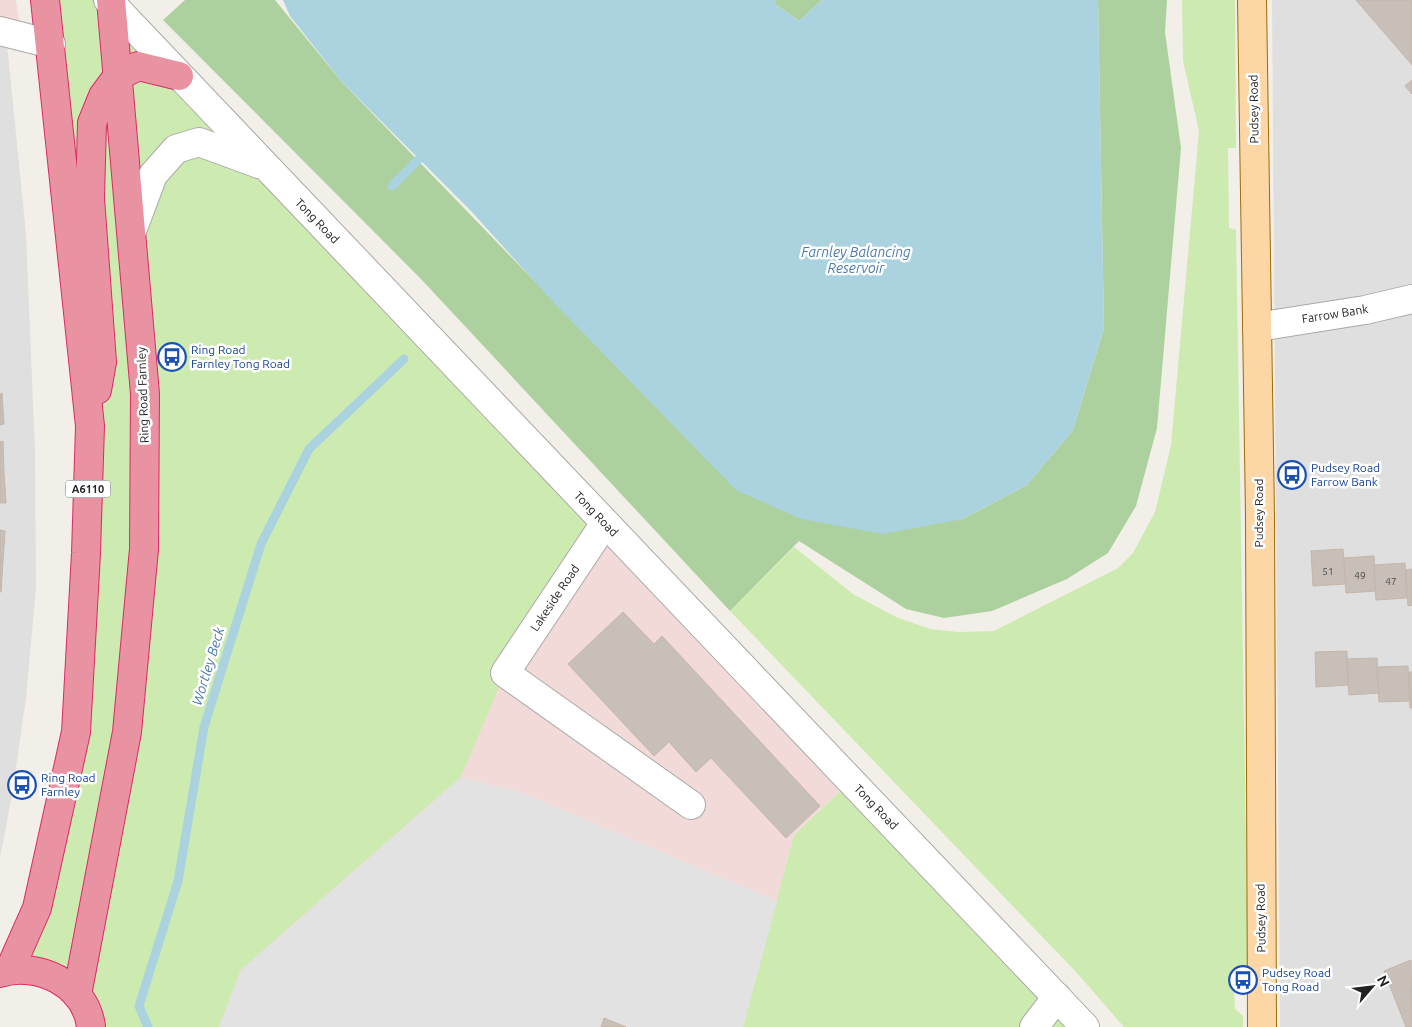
<svg xmlns="http://www.w3.org/2000/svg" width="1412" height="1027" font-family="Ubuntu,sans-serif">
  <style>
    .residential { fill: #e0dfdf }
    .commercial { fill: #f2dad9 }
    .grass { fill: #cdebb0 }
    .forest { fill: #add19e }
    .parking { fill: #e2e2e2 }
    .water { fill: #aad3df }
    .lines { fill: none; stroke-linecap: round; stroke-linejoin: round }
    .stream { stroke: #aad3df; stroke-width: 9 }
    .building { fill: #c7bfb8; stroke: #c4b6ab }
    .minor-casing { stroke: #a9a9a9; stroke-width: 30 }
    .major-casing { stroke: #a06b00; stroke-width: 30 }
    .highway-casing { stroke: #dc2a67; stroke-width: 30 }
    .minor { stroke: #fff; stroke-width: 28 }
    .major { stroke: #fcd6a4; stroke-width: 28 }
    .highway { stroke: #e892a2; stroke-width: 28 }
    .labels { text-anchor: middle; stroke-width: 5; stroke-linejoin: round; paint-order: stroke }
    .number-label { font-size: 10px; fill: #4b4948 }
    .shield { fill: #fff; stroke: #646464; stroke-width: 1 }
    .shield-label { font-size: 11px; font-weight: bold; fill: #222 }
    .street-label { font-size: 12px; fill: #222; stroke: #fff }
    .transit-label { font-size: 12px; fill: #164399; stroke: #fff; text-anchor: start }
    .water-label { font-size: 14px; font-style: italic; fill: #4a7aab; stroke: #fff }
  </style>
  <rect width="100%" height="100%" fill="#f2efe9"/>
  <g class="residential">
    <polygon points="1272,0 1412,0 1412,1027 1280,1027"/>
    <polygon points="7,44 26,234 35,450 36,588 26,698 12,795 0,858 0,45"/>
  </g>
  <g class="commercial">
    <polygon points="0,0 16,0 22,42 0,45"/>
    <polygon points="605,523 851,781 794,835 743,1027 219,1027 241,970 505,673"/>
  </g>
  <g class="grass">
    <polygon points="45,0 108,0 605,523 505,673 461,777 241,970 219,1027 91,1027 86,1008 11,969 76,732 86,553"/>
    <polygon points="1182,0 1235,0 1236,148 1228,148 1229,228 1236,230 1248,966 1233,977 1235,1009 1243,1016 1243,1027 1124,1027 1076,972 730,611 794,547 853,594 896,617 930,629 958,632 994,631 1118,568 1133,553 1155,512 1171,445 1199,131 1183,61"/>
    <polygon points="851,781 1085,1027 743,1027 794,835"/>
  </g>
  <g class="forest">
    <polygon points="185,0 275,0 341,81 667,418 963,519 1027,485 1073,430 1104,328 1098,0 1167,0 1165,32 1181,148 1157,428 1136,506 1108,553 1067,579 992,611 944,618 906,609 799,541 730,611 421,279 163,20"/>
    <polygon points="776,0 822,0 799,21 776,5"/>
  </g>
  <polygon class="parking" points="461,777 523,793 777,901 743,1027 628,1027 604,1018 601,1027 219,1027 241,970"/>
  <polygon class="water" points="283,0 776,0 776,5 799,21 822,0 1098,0 1104,328 1073,430 1027,485 963,519 883,534 801,519 736,490 555,304 471,211 341,81 290,16"/>
  <g class="lines">
    <g class="stream">
      <polyline points="392,186 418,160"/>
      <polyline points="148,1027 139,1006 178,881 204,727 261,544 309,449 404,359"/>
    </g>
  </g>
  <g class="building">
    <polygon points="1356,0 1412,0 1412,65"/>
    <polygon points="1412,80 1412,94 1405,86"/>
    <polygon points="2,393 4,424 0,425 0,394"/>
    <polygon points="3,441 4,472 0,472 0,442"/>
    <polygon points="0,472 4,472 6,503 0,503"/>
    <polygon points="0,530 5,531 3,561 0,561"/>
    <polygon points="1343,549 1346,584 1313,586 1311,551"/>
    <polygon points="1374,556 1376,591 1346,593 1344,558"/>
    <polygon points="0,561 3,561 1,592 0,592"/>
    <polygon points="1405,563 1407,598 1376,600 1374,565"/>
    <polygon points="1412,569 1412,605 1408,606 1406,570"/>
    <polygon points="623,612 654,644 662,636 820,806 786,838 711,758 696,772 669,742 654,756 568,664"/>
    <polygon points="1347,651 1348,685 1316,687 1315,652"/>
    <polygon points="1377,658 1379,693 1349,695 1347,659"/>
    <polygon points="1408,666 1410,701 1379,702 1377,667"/>
    <polygon points="1409,672 1412,672 1412,708 1410,708"/>
    <polygon points="1411,960 1412,1027 1406,1027 1384,971"/>
    <polygon points="604,1018 626,1027 601,1027"/>
  </g>
  <g class="lines">
    <defs>
      <g id="minor">
        <polyline points="108,0 1085,1027"/>
        <polyline points="0,31 51,44"/>
        <polyline points="132,231 153,175 176,149 199,142 259,164"/>
        <polyline points="1257,327 1365,310 1412,299"/>
        <polyline points="605,523 505,673 691,805"/>
        <polyline points="1034,1027 1057,997"/>
      </g>
      <polyline id="major" points="1252,0 1260,516 1262,1027"/>
      <g id="highway">
        <polyline points="97,390 102,362 90,198 92,123 103,96 117,77 138,66 179,76"/>
        <polyline points="10,969 37,908 76,732 86,553 90,426 45,0"/>
        <path d="M0,973c38,-12 86,11 91,54"/>
        <polyline points="77,995 127,732 144,549 145,394 111,0"/>
      </g>
    </defs>
    <use href="#minor" class="minor-casing"/>
    <use href="#major" class="major-casing"/>
    <use href="#highway" class="highway-casing"/>
    <use href="#minor" class="minor"/>
    <use href="#major" class="major"/>
    <use href="#highway" class="highway"/>
  </g>
  <defs>
    <symbol id="bus-ring" viewBox="-11 -11 22 22"><circle r="9.5" fill="#fff" stroke="#1a4fb4" stroke-width="1.5"/><path d="M-5-6H5V4H4V6H2V4H-2V6H-4V4H-5ZM-3.5-4V0h7V-4ZM-3.5 1.2v1.5H-2V1.2ZM2 1.2v1.5H3.5V1.2Z" fill="#1a4fb4"/></symbol>
  </defs>
  <g fill-rule="evenodd">
    <use href="#bus-ring" x="156" y="341" width="32" height="32"/>
    <use href="#bus-ring" x="1276" y="459" width="32" height="32"/>
    <use href="#bus-ring" x="6" y="769" width="32" height="32"/>
    <use href="#bus-ring" x="1227" y="964" width="32" height="32"/>
  </g>
  <g class="labels">
    <g class="number-label">
      <text x="1328" y="575">51</text>
      <text x="1360" y="579">49</text>
      <text x="1391" y="585">47</text>
    </g>
    <rect class="shield" x="65.5" y="480.5" width="45" height="17" rx="4"/>
    <g class="shield-label">
      <text x="88" y="493">A6110</text>
    </g>
    <g class="street-label">
      <text transform="translate(1254 109) rotate(-91)" y="4">Pudsey Road</text>
      <text transform="translate(317 221) rotate(46)" y="4">Tong Road</text>
      <text transform="translate(1335 314) rotate(-9)" y="4">Farrow Bank</text>
      <text transform="translate(143 395) rotate(-92)" y="4">Ring Road Farnley</text>
      <text transform="translate(1259 513) rotate(-90)" y="4">Pudsey Road</text>
      <text transform="translate(596 514) rotate(46)" y="4">Tong Road</text>
      <text transform="translate(555 598) rotate(-56)" y="4">Lakeside Road</text>
      <text transform="translate(876 807) rotate(46)" y="4">Tong Road</text>
      <text transform="translate(1261 918) rotate(-91)" y="4">Pudsey Road</text>
    </g>
    <g class="transit-label">
      <text x="191" y="354">Ring Road<tspan x="191" dy="14">Farnley Tong Road</tspan></text>
      <text x="1311" y="472">Pudsey Road<tspan x="1311" dy="14">Farrow Bank</tspan></text>
      <text x="41" y="782">Ring Road<tspan x="41" dy="14">Farnley</tspan></text>
      <text x="1262" y="977">Pudsey Road<tspan x="1262" dy="14">Tong Road</tspan></text>
    </g>
    <g class="water-label">
      <text x="856" y="257">Farnley Balancing<tspan x="856" dy="16">Reservoir</tspan></text>
      <text transform="translate(208 666) rotate(-73)" y="5">Wortley Beck</text>
    </g>
  </g>
  <g transform="translate(1372 987) rotate(62)" stroke="#ffffff" stroke-width="4" paint-order="stroke">
  <path d="M0-4L9 19L0 12L-9 19Z" fill="#222222"/>
  <text y="-8" font-size="14" font-weight="bold" text-anchor="middle" fill="#222222">N</text>
  </g>
</svg>
